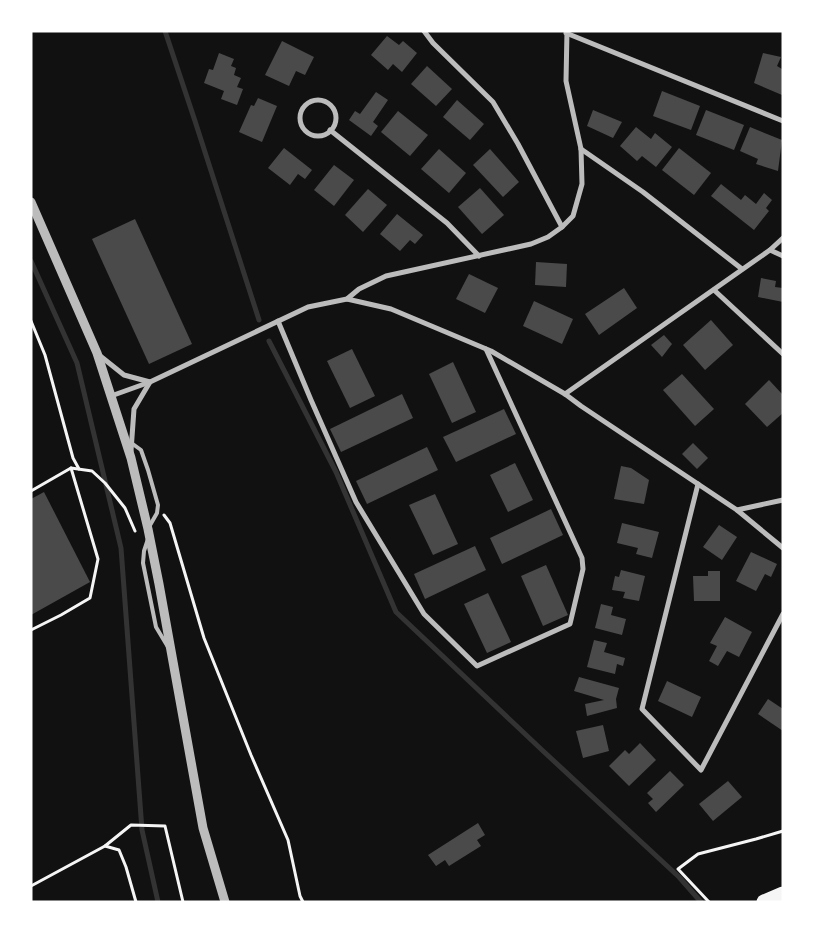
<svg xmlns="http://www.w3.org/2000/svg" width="814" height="933" font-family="'Archivo Narrow',sans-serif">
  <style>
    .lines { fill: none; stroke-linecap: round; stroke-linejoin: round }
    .stream { stroke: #333; stroke-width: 5 }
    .building { fill: #4a4a4a }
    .path { stroke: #f5f5f5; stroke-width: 3 }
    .service { stroke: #bcbcbc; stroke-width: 4 }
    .minor { stroke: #bcbcbc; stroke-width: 5 }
    .tertiary { stroke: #bcbcbc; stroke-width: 9 }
    .motorway { stroke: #f5f5f5; stroke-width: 15 }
  </style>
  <rect width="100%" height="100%" fill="#111"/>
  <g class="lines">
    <g class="stream">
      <polyline points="165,31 195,121 259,320"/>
      <polyline points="31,261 77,363 121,548 142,830 158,902"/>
      <polyline points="269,341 336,472 396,612 542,750 679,877 701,902"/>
    </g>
  </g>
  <g class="building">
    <polygon points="387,36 399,45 403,41 417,53 402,72 393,64 388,70 371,55"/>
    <polygon points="282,41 314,57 305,75 296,71 289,86 265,75"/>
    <polygon points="219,53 234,59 231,66 236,68 234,75 241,78 237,87 243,89 237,105 221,99 224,91 204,83 209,69 213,70"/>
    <polygon points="763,53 781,57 777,66 782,69 782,95 754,83"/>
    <polygon points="427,66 452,89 436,106 411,84"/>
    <polygon points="662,91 700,106 691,130 653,116"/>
    <polygon points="376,92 388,100 373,122 378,126 371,136 349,120 355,111 360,114"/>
    <polygon points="258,98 277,106 262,142 239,132 251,105 254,106"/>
    <polygon points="457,100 484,124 470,140 443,117"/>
    <polygon points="593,110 622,122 613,138 587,126"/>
    <polygon points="706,110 744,125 734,150 696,135"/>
    <polygon points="398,111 428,135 410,156 381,132"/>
    <polygon points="636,127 651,139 655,133 672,147 656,167 642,156 637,161 620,146"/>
    <polygon points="750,127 782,140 778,171 756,164 758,159 740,151"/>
    <polygon points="284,148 312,170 305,179 298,174 290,185 268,168"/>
    <polygon points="679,148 711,173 694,195 662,170"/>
    <polygon points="439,149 466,173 449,193 421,169"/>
    <polygon points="490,149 519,182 503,197 473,165"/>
    <polygon points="334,165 354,180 334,206 314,190"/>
    <polygon points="721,184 741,200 745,195 756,204 764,193 772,200 766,208 769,211 754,230 711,196"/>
    <polygon points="480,188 504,215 482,234 458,207"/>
    <polygon points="368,189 387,205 363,232 345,215"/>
    <polygon points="397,214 423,235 415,244 410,240 400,251 380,234"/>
    <polygon points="135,219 192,344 149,364 92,239"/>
    <polygon points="536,262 567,264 566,287 535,285"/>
    <polygon points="469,274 498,288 485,313 456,299"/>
    <polygon points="761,278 776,281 775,287 783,288 783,302 758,297"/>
    <polygon points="624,288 637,308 599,335 585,314"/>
    <polygon points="534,301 573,319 562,344 523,326"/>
    <polygon points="711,320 733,345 705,370 683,345"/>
    <polygon points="664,335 672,344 662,357 651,345"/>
    <polygon points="352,349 375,396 350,408 327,361"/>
    <polygon points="453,362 476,412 452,423 429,374"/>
    <polygon points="682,374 714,409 695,426 663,390"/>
    <polygon points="769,380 783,395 783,413 767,427 745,404"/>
    <polygon points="402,394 413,418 341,452 330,429"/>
    <polygon points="504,409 516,434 456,462 443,437"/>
    <polygon points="693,443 708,458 697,469 682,454"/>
    <polygon points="427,447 438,470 367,504 356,481"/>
    <polygon points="515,463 533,500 508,512 490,475"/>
    <polygon points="621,466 631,468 649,480 644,504 614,499"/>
    <polygon points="44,492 90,582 31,615 31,499"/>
    <polygon points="435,494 458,544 433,555 409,505"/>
    <polygon points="551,509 563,535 502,564 490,538"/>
    <polygon points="622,523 659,532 652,558 636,554 638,548 617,543"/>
    <polygon points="719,525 737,537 722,560 703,547"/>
    <polygon points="475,546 486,570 425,599 414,574"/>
    <polygon points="751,552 777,564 771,577 765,574 756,591 736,581"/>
    <polygon points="546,565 568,615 543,626 521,576"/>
    <polygon points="621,570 645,576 639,601 623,598 625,592 612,590 615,576 619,577"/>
    <polygon points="708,571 720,571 720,601 694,601 693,576 708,576"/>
    <polygon points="488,593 511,642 487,653 464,604"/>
    <polygon points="601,604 613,607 611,615 626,619 622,635 595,628"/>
    <polygon points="725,617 752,632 739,657 727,651 718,666 709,661 717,646 710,643"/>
    <polygon points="594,640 607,643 604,652 625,658 623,666 617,664 615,674 587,667"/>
    <polygon points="579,677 619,688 616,699 617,708 587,716 585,704 604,700 574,691"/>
    <polygon points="667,681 701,697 692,717 658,701"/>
    <polygon points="768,699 783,709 783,731 758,714"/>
    <polygon points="603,725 609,751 583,758 576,731"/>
    <polygon points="640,743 656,760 629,786 609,766 625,750 629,754"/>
    <polygon points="670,771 684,785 656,812 648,803 653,799 647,793"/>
    <polygon points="728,781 742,797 713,821 699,804"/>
    <polygon points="478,823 485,835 477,840 481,846 449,866 445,860 436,866 428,855"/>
  </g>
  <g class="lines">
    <g class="path">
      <polyline points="31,321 45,355 73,458 79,469"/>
      <polyline points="31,491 71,468 92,471 105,483 125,508 135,531"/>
      <polyline points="164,515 170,523 204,638 251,755 288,840 300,896 303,902"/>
      <polyline points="31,630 61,615 90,598 98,559 71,468"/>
      <polyline points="105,846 119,850 126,867 136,902"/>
      <polyline points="31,886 105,846 131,825 165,826 183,902"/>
      <polyline points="709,902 678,869 698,854 756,839 783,831"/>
    </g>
    <g class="service">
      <polyline points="130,442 141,450 148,470 158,505 157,513 149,527"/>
      <polyline points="148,539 144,551 143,563 156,627 168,647"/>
    </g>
    <g class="minor">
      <polyline points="424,31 433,43 493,102 518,144 562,227"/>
      <polyline points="566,33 783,121"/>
      <circle cx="318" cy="118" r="18"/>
      <polyline points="330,130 447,223 479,256"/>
      <polyline points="581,149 643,192 742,269"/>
      <polyline points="770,250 783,256"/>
      <polyline points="714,290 783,354"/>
      <polyline points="347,299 391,309 491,351 565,394 581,406 737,510 783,548"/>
      <polyline points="278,321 311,400 356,502 424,614 477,666 570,624 583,569 582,558 486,349"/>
      <polyline points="99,355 124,375 150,382 134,409 131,451"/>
      <polyline points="565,394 770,250 783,238"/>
      <polyline points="111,396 150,382 308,307 347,299 359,289 386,276 531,244 548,237 562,227 573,216 582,184 581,149 566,81 567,31"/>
      <polyline points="698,484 642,709 701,770 783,614"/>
      <polyline points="737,510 783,500"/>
    </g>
    <polyline class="tertiary" points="31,202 97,353 131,458 148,529 159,584 203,828 225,902"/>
    <polyline class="motorway" points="764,902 783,894"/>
  </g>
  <rect width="814" height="933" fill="none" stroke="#ffffff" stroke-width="65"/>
</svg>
